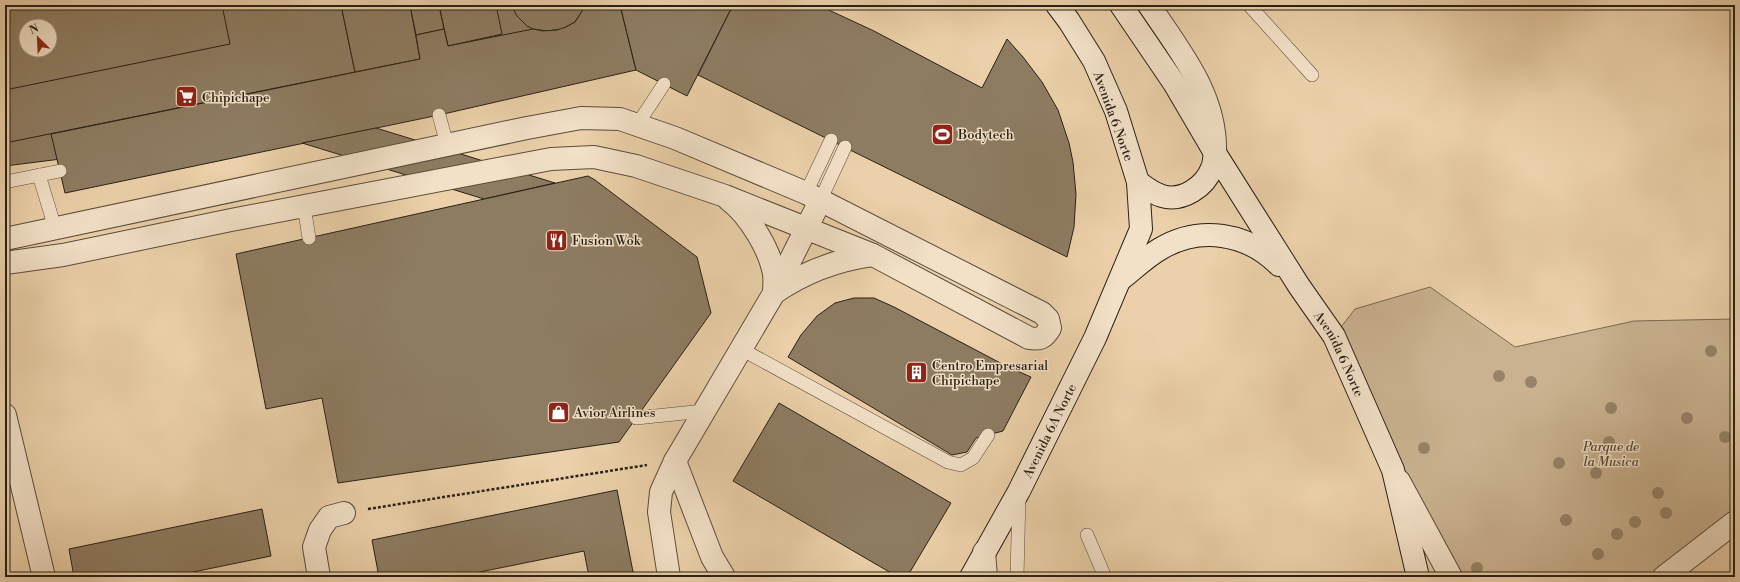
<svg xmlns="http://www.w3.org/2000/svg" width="1740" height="582" font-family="'Libre Bodoni',serif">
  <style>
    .green { fill: #cab290; stroke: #7a6953 }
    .building { fill: #8e7c62; stroke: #292016; fill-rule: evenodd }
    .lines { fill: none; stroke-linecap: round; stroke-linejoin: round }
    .service-casing { stroke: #5a4c3b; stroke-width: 14 }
    .minor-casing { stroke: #5a4c3b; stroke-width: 24 }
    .tertiary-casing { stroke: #5a4c3b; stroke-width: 24 }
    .secondary-casing { stroke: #292016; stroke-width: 24 }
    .path { stroke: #292016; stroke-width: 2.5; stroke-dasharray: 3 2; stroke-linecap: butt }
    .service { stroke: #f2e0c7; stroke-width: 13 }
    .minor { stroke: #f2e0c7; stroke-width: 22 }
    .tertiary { stroke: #f2e0c7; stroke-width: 22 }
    .secondary { stroke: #f2e0c7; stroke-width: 22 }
    .tree { fill: #968369 }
    .labels { text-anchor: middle; stroke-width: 3; stroke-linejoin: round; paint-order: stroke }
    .poi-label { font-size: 13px; fill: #292016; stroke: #f2e0c7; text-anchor: start }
    .street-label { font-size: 13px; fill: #292016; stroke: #f2e0c7 }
    .park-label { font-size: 13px; font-style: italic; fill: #514434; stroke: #f2e0c7 }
  </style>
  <rect width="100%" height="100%" fill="#ebd0a9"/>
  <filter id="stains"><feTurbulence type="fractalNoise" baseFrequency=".005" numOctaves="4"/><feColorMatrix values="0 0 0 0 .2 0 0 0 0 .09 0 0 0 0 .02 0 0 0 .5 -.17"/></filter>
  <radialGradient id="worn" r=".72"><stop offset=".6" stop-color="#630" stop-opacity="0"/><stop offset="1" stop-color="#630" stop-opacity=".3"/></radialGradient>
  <polygon class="green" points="1430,287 1515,347 1634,321 1735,319 1735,522 1664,577 1451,577 1334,336 1355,309"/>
  <g class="building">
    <polygon points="5,5 22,5 5,8"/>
    <path d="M5,5h624l6,22 -446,116 -184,23zM26,26h24v24h-24z"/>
    <polygon points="222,5 341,5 355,72 5,143 5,90 230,44"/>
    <polygon points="341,5 410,5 420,59 355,72"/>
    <polygon points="410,5 439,5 444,29 416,35"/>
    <polygon points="439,5 496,5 502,34 448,46"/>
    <polygon points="496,5 586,5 575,22 562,29 547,31 533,29 527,26 517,16 511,5 497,8"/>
    <polygon points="586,5 620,5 636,70 439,115 65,193 51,134 420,59 416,35 444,29 448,46 533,29 543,31 557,30 566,27 575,22"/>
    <polygon points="620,5 733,5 687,96 636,70"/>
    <polygon points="733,5 818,5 874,31 982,88 1007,39 1023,57 1042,82 1058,110 1069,143 1073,162 1076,194 1074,227 1067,257 698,75"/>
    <polygon points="376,128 555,183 484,199 302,143"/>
    <polygon points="588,176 595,180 697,257 711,313 619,442 338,483 322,398 266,409 236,254"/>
    <polygon points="854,298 874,298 894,307 1008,367 1031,377 1003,431 976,438 967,452 952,455 788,357 801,335 817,316 835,303"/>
    <polygon points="779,403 951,503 907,577 898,577 733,481"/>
    <polygon points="617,490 634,577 589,577 584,551 455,577 379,577 372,540"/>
    <polygon points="262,509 271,556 169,577 74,577 69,549"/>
  </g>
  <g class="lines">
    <defs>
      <g id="service">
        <polyline points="1249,5 1312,75"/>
        <polyline points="439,115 447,145"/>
        <polyline points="637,125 664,84"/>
        <polyline points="39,175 55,228"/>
        <polyline points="5,182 60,171"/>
        <polyline points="806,193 831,140"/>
        <polyline points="820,201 845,147"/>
        <polyline points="304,206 309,238"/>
        <polyline points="741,349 948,462 961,465 973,458 988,435"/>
        <polyline points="636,418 704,411"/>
        <polyline points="1087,535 1105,577"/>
        <polyline points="1017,577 1019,496"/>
      </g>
      <g id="minor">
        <path d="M729,200c20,15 41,50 45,74 1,6 0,13 0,19"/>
        <path d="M5,239l522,-111 54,-10 39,1 55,19 131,55 236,120 6,6 2,9c-6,10 -10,12 -21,10l-156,-83 -148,-59 -89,-30 -42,-9 -43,2 -320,61 -168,35 -58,8"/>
        <path d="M774,293c30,-21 62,-33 98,-38"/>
        <polyline points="5,415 44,577"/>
        <polyline points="675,461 712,557 724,577"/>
        <polyline points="319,577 314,547 320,530 329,517 344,513"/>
        <polyline points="669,577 659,512 661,492 675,461 774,293 820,201"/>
        <polyline points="1664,577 1735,522"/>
      </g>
      <g id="tertiary">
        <path d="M1149,5c30,45 68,90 66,148"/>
        <polyline points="1399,481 1451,577"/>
        <polyline points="984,552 986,577"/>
      </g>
      <g id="secondary">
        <path id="s1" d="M1121,5l53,78 41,70 84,133 35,50 59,134 25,107"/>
        <path d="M1138,182c8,6 14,11 24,14 20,6 43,-9 50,-28 2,-4 2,-10 3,-15"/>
        <path d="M1121,279c13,-10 25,-22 39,-30 40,-24 87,-16 119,16"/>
        <path id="s2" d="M971,577l48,-86 76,-153 46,-109 -3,-47 -22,-71 -22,-50 -25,-40 -12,-16"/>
      </g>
    </defs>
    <use href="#service" class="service-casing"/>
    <use href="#minor" class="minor-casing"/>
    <use href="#tertiary" class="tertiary-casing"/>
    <use href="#secondary" class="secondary-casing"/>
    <polyline class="path" points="368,509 647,465"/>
    <use href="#service" class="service"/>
    <use href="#minor" class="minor"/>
    <use href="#tertiary" class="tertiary"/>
    <use href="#secondary" class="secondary"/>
  </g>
  <g class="tree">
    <circle cx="1711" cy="351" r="6"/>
    <circle cx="1499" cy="376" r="6"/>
    <circle cx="1531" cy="382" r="6"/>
    <circle cx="1611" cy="408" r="6"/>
    <circle cx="1687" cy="418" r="6"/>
    <circle cx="1725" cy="437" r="6"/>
    <circle cx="1609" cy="442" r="6"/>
    <circle cx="1424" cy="448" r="6"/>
    <circle cx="1559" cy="463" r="6"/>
    <circle cx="1596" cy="473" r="6"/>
    <circle cx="1658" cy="493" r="6"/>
    <circle cx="1666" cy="513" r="6"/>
    <circle cx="1566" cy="520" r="6"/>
    <circle cx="1635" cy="522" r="6"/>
    <circle cx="1617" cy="534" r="6"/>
    <circle cx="1598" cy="554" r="6"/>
    <circle cx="1477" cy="568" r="6"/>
  </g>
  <defs>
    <symbol id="supermarket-square" viewBox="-11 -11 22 22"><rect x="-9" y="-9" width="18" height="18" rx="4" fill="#8f2418" stroke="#f2e0c7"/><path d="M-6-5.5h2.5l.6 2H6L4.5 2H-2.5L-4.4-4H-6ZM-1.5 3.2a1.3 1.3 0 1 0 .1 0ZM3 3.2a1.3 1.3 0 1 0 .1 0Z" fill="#fff"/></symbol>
    <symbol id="stadium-square" viewBox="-11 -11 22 22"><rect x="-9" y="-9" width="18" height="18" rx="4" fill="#8f2418" stroke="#f2e0c7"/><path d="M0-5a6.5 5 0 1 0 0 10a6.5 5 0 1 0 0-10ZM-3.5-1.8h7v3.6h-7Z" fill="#fff"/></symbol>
    <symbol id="restaurant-square" viewBox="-11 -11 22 22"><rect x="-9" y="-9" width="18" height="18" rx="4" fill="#8f2418" stroke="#f2e0c7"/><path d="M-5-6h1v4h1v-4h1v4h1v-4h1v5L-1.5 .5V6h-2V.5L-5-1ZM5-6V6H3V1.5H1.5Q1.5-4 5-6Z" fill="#fff"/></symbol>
    <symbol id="building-square" viewBox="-11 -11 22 22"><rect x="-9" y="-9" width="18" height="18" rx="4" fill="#8f2418" stroke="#f2e0c7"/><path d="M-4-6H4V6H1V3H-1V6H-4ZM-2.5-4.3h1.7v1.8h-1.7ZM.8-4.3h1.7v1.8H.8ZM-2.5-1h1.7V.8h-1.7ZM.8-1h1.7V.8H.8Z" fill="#fff"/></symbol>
    <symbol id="shop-square" viewBox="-11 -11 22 22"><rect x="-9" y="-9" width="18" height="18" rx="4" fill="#8f2418" stroke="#f2e0c7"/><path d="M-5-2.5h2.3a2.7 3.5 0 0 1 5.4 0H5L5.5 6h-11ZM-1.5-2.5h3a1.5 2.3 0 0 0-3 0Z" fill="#fff"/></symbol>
  </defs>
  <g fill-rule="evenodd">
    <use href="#supermarket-square" x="174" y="84" width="25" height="25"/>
    <use href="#stadium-square" x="930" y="122" width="25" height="25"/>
    <use href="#restaurant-square" x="544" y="228" width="25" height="25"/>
    <use href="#building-square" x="904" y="360" width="25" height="25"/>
    <use href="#shop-square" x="546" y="400" width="25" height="25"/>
  </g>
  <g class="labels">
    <g class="poi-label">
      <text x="202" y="102">Chipichape</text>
      <text x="958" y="139">Bodytech</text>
      <text x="572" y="245">Fusion Wok</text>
      <text x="932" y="370">Centro Empresarial<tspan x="932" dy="15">Chipichape</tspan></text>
      <text x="574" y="417">Avior Airlines</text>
    </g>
    <g class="street-label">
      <text transform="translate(1114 116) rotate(70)" y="5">Avenida 6 Norte</text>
      <text dy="5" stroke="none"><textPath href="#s1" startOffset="412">Avenida 6 Norte</textPath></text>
      <text dy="5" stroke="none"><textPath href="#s2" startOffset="166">Avenida 6A Norte</textPath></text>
    </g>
    <g class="park-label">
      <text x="1611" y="451">Parque de<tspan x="1611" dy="15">la Musica</tspan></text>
    </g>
  </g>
  <rect width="1740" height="582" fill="none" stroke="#ebd0a9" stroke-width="20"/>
  <rect x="6" y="6" width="1728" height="570" fill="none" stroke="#292016" stroke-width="2"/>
  <rect x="10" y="10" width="1720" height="562" fill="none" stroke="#292016"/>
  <g transform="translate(38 38) rotate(336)"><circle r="19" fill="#f2e0c7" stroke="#a29380"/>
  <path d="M0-3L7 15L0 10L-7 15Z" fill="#8f2418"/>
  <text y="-6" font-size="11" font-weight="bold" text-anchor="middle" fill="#292016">N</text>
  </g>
  <rect width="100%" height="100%" filter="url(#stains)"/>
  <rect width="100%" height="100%" fill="url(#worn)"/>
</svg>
